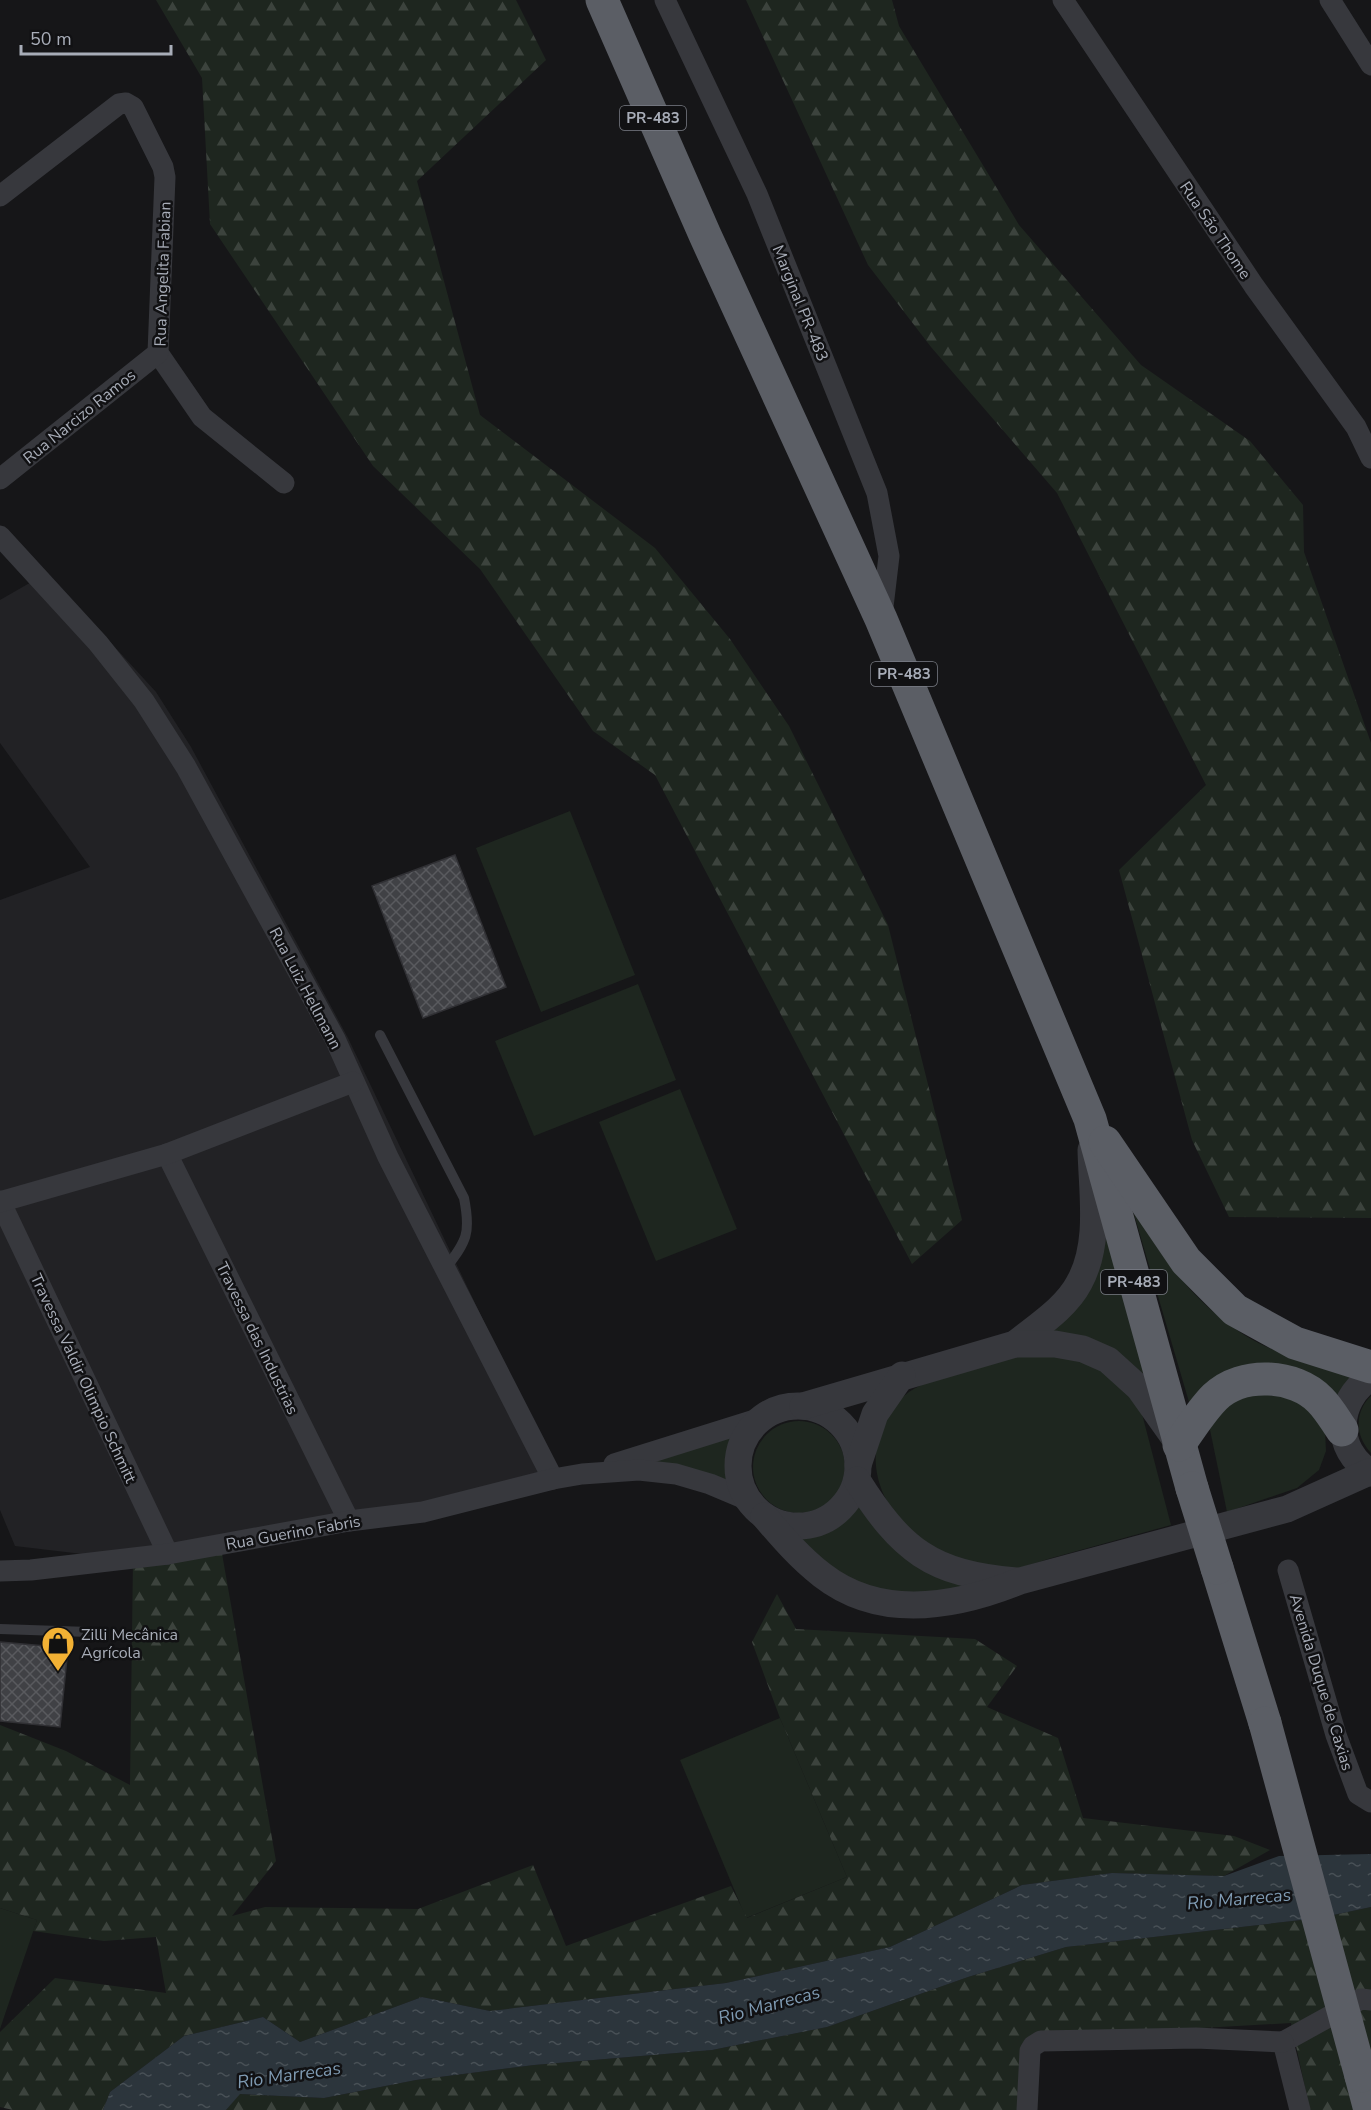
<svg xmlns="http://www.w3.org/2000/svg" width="1371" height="2110" font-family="'Nunito Sans',sans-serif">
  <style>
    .built { fill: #222225 }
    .grass { fill: #1e261f }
    .forest { fill: url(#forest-firs) }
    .water { fill: url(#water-ripples) }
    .building { fill: url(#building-cross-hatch); stroke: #303034; stroke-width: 1.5 }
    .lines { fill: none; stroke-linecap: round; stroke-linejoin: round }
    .service { stroke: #37383d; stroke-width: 10 }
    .minor { stroke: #37383d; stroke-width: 21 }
    .tertiary { stroke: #37383d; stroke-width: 27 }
    .trunk { stroke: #5b5e65; stroke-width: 33 }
    .trunk-bridge { stroke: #5b5e65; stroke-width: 33 }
    .labels { text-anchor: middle; stroke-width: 5; stroke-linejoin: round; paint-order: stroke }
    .shield { fill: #111113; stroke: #7b7e86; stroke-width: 1.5 }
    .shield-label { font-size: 15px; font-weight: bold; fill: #a8adb8 }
    .street-label { font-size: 16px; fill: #a8adb8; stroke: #111113 }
    .poi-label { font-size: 16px; fill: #a8adb8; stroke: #111113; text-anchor: start }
    .water-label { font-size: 18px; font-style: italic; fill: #7f9bb3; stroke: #111113 }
  </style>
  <defs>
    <pattern id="forest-firs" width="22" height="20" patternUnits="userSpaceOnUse" patternTransform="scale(1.5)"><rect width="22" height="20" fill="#1e261f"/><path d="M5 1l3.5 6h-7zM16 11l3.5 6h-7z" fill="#3c433d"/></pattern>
    <pattern id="water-ripples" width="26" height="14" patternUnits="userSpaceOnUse" patternTransform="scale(1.5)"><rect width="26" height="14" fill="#2c353c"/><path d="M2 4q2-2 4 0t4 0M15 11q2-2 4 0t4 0" fill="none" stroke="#485056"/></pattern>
    <pattern id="building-cross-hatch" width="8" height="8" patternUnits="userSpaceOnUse" patternTransform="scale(1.5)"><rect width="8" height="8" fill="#404145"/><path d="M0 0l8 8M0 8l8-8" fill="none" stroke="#595a5e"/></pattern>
  </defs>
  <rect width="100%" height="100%" fill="#161618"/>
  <polygon class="built" points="47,573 156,692 191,747 348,1038 555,1470 349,1526 133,1560 15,1546 0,1510 0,900 90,867 0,743 0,600"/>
  <g class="grass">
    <polygon points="570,811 635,975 541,1012 476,848"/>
    <polygon points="638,984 676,1080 534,1136 495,1041"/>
    <polygon points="680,1089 737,1229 656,1261 599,1122"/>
    <path d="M1131,1204c33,62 83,125 151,149 24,9 51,14 76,20l-22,25 -21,-15 -126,19z"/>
    <polygon points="1103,1225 1147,1377 1124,1357 1030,1338"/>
    <path d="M1039,1353l33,2 42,22 27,33 30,115c-41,11 -82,23 -123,34 -13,4 -30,11 -44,11 -67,-1 -148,-65 -124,-137 5,-15 16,-32 29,-41 35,-22 89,-31 130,-39z"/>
    <polygon points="1248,1393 1297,1398 1325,1430 1326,1451 1319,1470 1297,1488 1227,1512 1209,1425 1213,1416"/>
    <path d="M1371,1396v57c-16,-17 -17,-41 0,-57z"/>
    <circle cx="799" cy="1467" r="46"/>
    <polygon points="737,1434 730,1458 733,1483 643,1462"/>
    <path d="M859,1494l10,19 125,73 -83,14 -72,-23 -42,-42c29,0 51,-14 62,-41z"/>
    <polygon points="780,1718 847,1877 746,1918 680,1760"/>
    <polygon points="0,1908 37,1920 0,2029"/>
  </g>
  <g class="forest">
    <polygon points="156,0 516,0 546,60 417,181 480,415 655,548 730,639 789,726 888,925 962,1220 912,1264 655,775 593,731 480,569 373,466 210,224 202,78"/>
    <polygon points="746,0 892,0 899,26 1019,225 1141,365 1250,441 1303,505 1304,552 1371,743 1371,1218 1229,1217 1192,1140 1119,870 1206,785 1057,493 931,347 868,265"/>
    <polygon points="221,1548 276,1861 232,1916 265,1907 418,1909 533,1865 566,1946 731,1886 747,1918 847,1877 780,1718 752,1642 777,1594 796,1629 975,1639 1017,1666 987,1707 1058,1738 1083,1818 1234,1836 1270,1850 1224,1876 1112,1873 1022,1885 890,1947 726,1983 490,2011 422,1997 300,2042 263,2017 184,2036 110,2092 103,2110 13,2110 0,2107 0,2032 55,1978 166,1993 156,1937 104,1941 33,1931 37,1920 0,1908 0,1725 66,1751 130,1785 133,1560"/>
    <polygon points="1371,1907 1371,2110 1310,2110 1291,2023 1027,2038 1021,2110 226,2110 239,2094 324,2098 416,2080 534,2065 712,2050 827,2027 968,1977 1066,1947 1319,1918"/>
  </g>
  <polygon class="water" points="1371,1854 1371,1907 1319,1918 1066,1947 968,1977 827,2027 712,2050 534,2065 416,2080 324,2098 240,2094 226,2110 103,2110 110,2092 184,2036 263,2017 300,2042 422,1997 490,2011 726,1983 890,1947 1022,1885 1112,1873 1224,1876 1279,1856"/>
  <g class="building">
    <polygon points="455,855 506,987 423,1018 372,886"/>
    <polygon points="0,1642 68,1648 60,1727 0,1721"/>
  </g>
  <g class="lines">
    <g class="service">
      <path d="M380,1035l84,163c7,35 3,43 -19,71"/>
      <polyline points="0,1629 89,1632"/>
    </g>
    <g class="minor">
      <polyline points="665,0 757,194 877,493 889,556 882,615"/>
      <polyline points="1063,0 1254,286 1356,427 1371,458"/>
      <polyline points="1330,0 1371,65"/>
      <polyline points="0,196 119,104 126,103 133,107 163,167 165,177 158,353 202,417 284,483"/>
      <polyline points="0,479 158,353"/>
      <polyline points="0,536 98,643 144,701 186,767 335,1039 388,1157 553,1479"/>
      <polyline points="167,1154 349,1521"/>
      <polyline points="0,1201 168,1554"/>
      <polyline points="0,1202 167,1154 353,1082"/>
      <polyline points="614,1464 761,1418"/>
      <polyline points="1288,1570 1336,1735 1358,1794 1371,1802"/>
      <polyline points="0,1571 31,1570 168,1554 349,1521 423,1512 553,1479 582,1474 639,1470 676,1474 710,1484 748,1500"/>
      <polyline points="1283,2042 1361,1999 1371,2000"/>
      <polyline points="1283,2042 1300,2110"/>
      <polyline points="1027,2110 1030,2051 1033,2046 1041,2041 1196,2038 1283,2042"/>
    </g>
    <g class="tertiary">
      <path d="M1015,1344c22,-18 51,-36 64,-61 22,-39 13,-90 12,-133"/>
      <path d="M1371,1377c-36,24 -38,72 0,96"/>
      <circle cx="798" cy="1466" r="60"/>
      <polyline points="803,1406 1015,1344 1055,1344 1083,1349 1108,1360 1139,1388 1173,1436"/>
      <polyline points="858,1465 875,1414 902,1375"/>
      <path d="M857,1480c44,70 74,94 159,101"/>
      <path d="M764,1516c18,21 36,42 58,59 59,46 134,32 198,6l267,-72 82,-37"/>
    </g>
    <g class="trunk">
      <polyline points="602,0 705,235 881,619 1090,1119 1192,1488"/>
      <polyline points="1105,1142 1186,1261 1235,1310 1295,1343 1371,1367"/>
      <path d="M1179,1445c11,-16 22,-34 36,-48 27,-26 80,-23 105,3 9,9 15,20 22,30"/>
      <polyline points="1217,1568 1265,1723"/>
      <polyline points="1361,2076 1370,2110"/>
    </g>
    <g class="trunk-bridge">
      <polyline points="1192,1488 1217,1568"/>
      <polyline points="1265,1723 1361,2076"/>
    </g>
  </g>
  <defs>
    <symbol id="shop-pin" viewBox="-11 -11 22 30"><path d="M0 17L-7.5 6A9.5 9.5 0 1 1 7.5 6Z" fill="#f2b134" stroke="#111113"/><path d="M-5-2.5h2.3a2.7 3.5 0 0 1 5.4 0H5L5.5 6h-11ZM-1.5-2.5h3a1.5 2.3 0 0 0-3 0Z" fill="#111"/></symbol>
  </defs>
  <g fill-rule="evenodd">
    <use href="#shop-pin" x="39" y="1624" width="38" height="52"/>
  </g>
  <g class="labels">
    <g class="shield">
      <rect x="620" y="106" width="66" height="24" rx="4.5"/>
      <rect x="871" y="662" width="66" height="24" rx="4.5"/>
      <rect x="1101" y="1270" width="66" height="24" rx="4.5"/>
    </g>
    <g class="shield-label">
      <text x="653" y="123">PR-483</text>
      <text x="904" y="679">PR-483</text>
      <text x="1134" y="1287">PR-483</text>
    </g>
    <g class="street-label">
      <text transform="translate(1216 230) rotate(56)" y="6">Rua São Thome</text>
      <text transform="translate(162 274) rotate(-88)" y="6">Rua Angelita Fabian</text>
      <text transform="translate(801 303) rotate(68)" y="6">Marginal PR-483</text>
      <text transform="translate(79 416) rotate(-39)" y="6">Rua Narcizo Ramos</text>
      <text transform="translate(306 988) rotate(62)" y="6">Rua Luiz Hellmann</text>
      <text transform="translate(258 1338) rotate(64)" y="6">Travessa das Industrias</text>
      <text transform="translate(84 1378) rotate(65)" y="6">Travessa Valdir Olimpio Schmitt</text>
      <text transform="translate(293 1532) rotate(-10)" y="6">Rua Guerino Fabris</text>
      <text transform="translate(1322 1682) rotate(73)" y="6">Avenida Duque de Caxias</text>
    </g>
    <g class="poi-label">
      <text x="81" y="1640">Zilli Mecânica<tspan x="81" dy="18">Agrícola</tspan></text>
    </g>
    <g class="water-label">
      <text transform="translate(1239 1899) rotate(-5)" y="6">Rio Marrecas</text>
      <text transform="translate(769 2005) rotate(-15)" y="6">Rio Marrecas</text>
      <text transform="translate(289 2075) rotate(-8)" y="6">Rio Marrecas</text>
    </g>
  </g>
  <path d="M21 45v9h150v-9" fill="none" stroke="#a8adb8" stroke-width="3"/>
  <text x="30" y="45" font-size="18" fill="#a8adb8" stroke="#111113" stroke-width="4.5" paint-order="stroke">50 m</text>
</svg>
